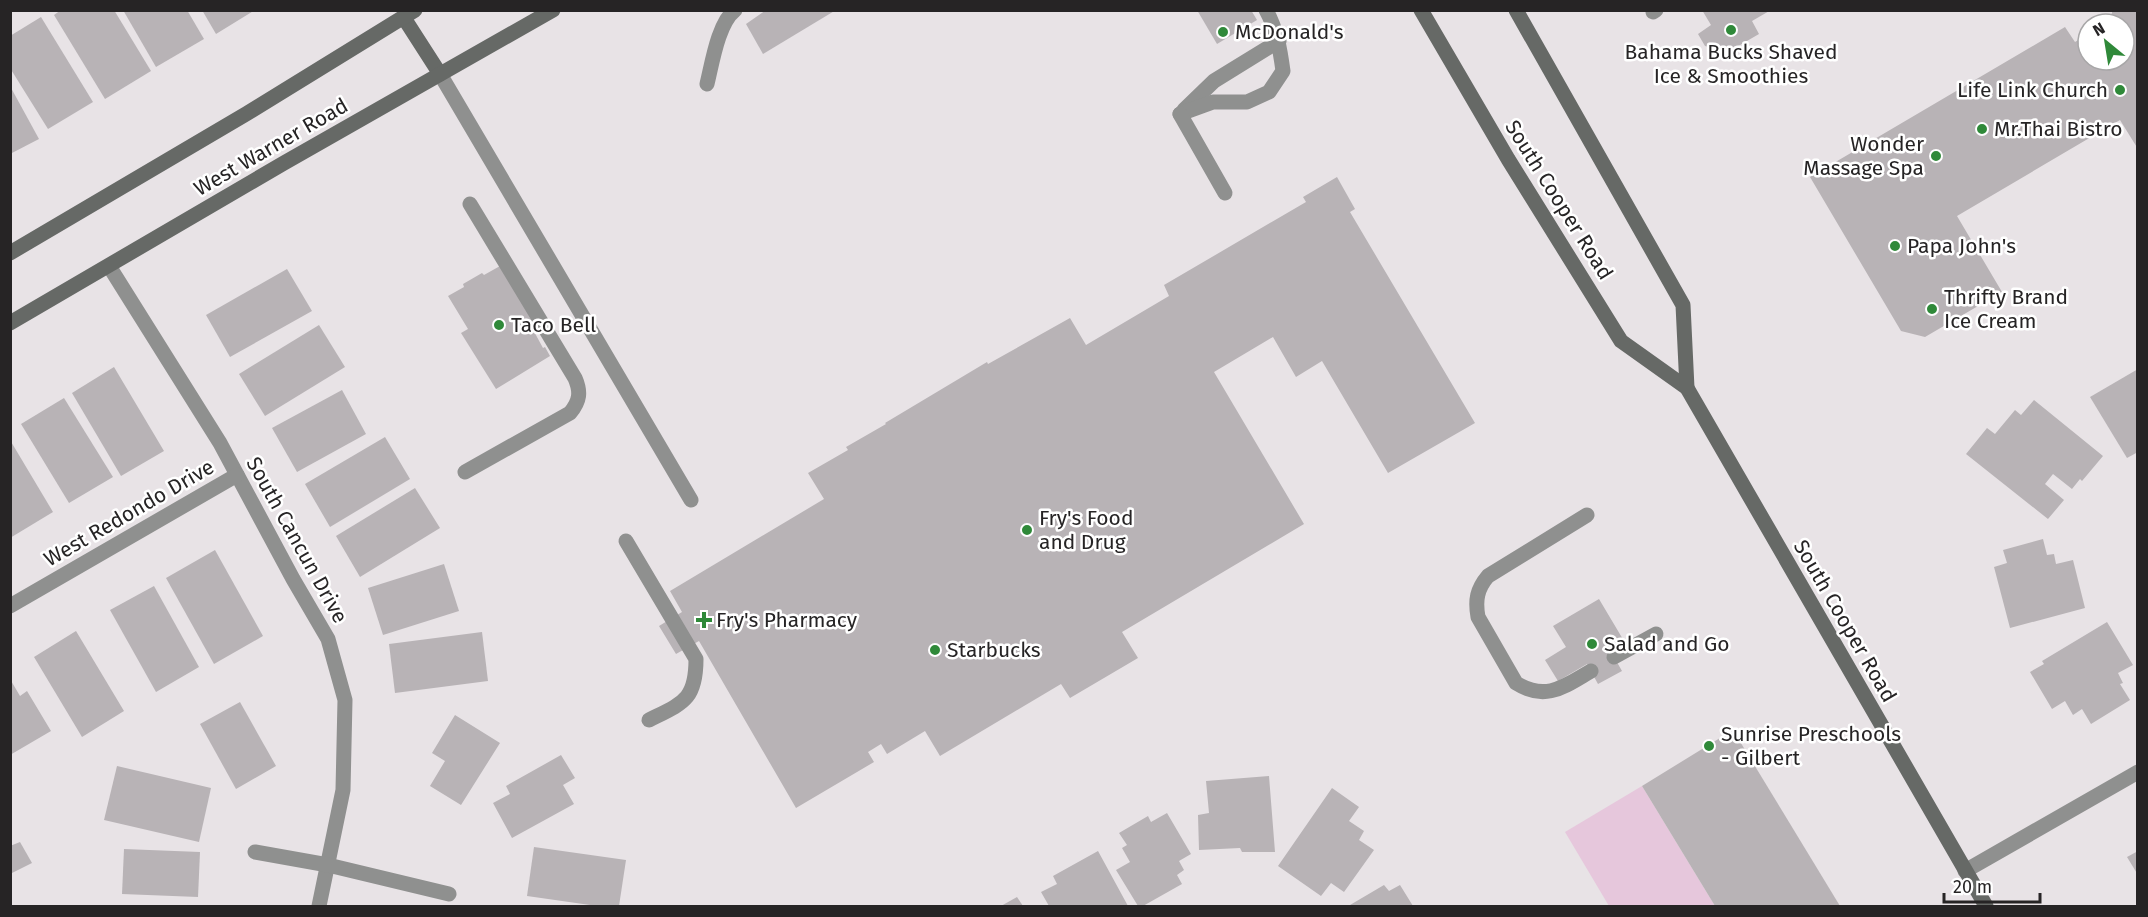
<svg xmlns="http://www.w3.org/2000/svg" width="2148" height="917" font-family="'Fira Sans',sans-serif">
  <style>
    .green { fill: #e6c7dc }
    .building { fill: #b8b3b6 }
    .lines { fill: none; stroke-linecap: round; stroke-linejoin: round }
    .service { stroke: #8f908f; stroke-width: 15 }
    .minor { stroke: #8f908f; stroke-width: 15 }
    .secondary { stroke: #666966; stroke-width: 15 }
    .poi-dot { fill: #2f8939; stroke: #fff; stroke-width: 2 }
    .labels { text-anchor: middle; stroke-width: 5; stroke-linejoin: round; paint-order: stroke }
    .poi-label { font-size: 21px; fill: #262425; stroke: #fff; text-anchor: start }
    .street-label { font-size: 21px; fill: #262425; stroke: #fff }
  </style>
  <rect width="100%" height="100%" fill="#e8e3e6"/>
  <polygon class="green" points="1642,786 1715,906 1609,906 1565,832"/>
  <g class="building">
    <polygon points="61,10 114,10 151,71 105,99 54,15"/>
    <polygon points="123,10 187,10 204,39 156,67"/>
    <polygon points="202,10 255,10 216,34"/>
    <polygon points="766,10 836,10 763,54 746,24"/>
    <polygon points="1197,10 1251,10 1257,20 1217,44"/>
    <polygon points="1702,10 1771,10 1752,21 1759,34 1728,52 1705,46 1698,34 1711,25"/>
    <polygon points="2113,10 2138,10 2138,149 2120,120 1957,216 2002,292 1925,337 1901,331 1810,177 2065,27 2075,42 2088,34 2088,60 2124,60 2124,24 2105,24 2109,21"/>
    <polygon points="41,17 93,102 48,129 10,68 10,36"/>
    <polygon points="10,86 39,139 10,154"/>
    <polygon points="1337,177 1355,209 1350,212 1475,423 1388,473 1322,361 1296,377 1273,337 1214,372 1304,524 1122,632 1138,658 1070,698 1061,684 940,756 925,731 887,754 881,744 868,752 874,762 796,808 699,641 676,654 659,626 682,612 670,591 824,499 808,473 848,450 846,447 886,424 885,423 987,362 988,364 1070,318 1086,345 1169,296 1164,285 1306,202 1303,197"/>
    <polygon points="500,266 536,323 531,326 543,348 545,347 550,356 496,389 461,333 468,329 448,296 464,287 463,284 482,273 484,275"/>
    <polygon points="287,269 312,311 230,357 206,315"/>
    <polygon points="319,325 345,367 265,416 239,374"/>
    <polygon points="114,367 164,451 121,476 72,393"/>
    <polygon points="2138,369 2138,452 2127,458 2090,397"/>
    <polygon points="342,390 366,434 297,472 272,428"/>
    <polygon points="64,398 113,477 69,503 21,424"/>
    <polygon points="2034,400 2103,456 2082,481 2080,479 2072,489 2053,474 2045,484 2064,500 2048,519 1966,454 1987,428 1995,434 2015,410 2021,415"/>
    <polygon points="385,437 410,479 330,527 305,484"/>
    <polygon points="10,440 53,512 10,538"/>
    <polygon points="415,488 440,528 360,577 336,536"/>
    <polygon points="2043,539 2047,555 2054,554 2056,564 2073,560 2085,608 2010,628 1994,567 2007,563 2003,550"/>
    <polygon points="215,550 263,636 214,664 166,578"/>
    <polygon points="444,564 459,611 383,635 368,588"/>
    <polygon points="154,586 199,667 156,692 110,610"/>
    <polygon points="1599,599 1624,641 1610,650 1622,671 1598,684 1587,664 1558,681 1545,660 1566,647 1553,626"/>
    <polygon points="2107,622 2133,665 2118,673 2123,683 2120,684 2130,700 2091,724 2082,709 2073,715 2065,701 2052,709 2030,672 2044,664 2042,661"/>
    <polygon points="76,631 124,711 82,737 34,657"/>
    <polygon points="482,632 488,681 395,693 389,644"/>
    <polygon points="10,679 20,696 27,691 51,731 10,755"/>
    <polygon points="240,702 276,766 236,789 200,724"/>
    <polygon points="455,715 500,743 461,805 430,786 445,761 432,753"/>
    <polygon points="1733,730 1840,906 1715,906 1642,786"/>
    <polygon points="561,755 575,778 563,785 574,804 512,838 493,803 510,794 506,786"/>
    <polygon points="117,766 211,788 199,842 104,820"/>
    <polygon points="1269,776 1275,852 1242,852 1240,848 1199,850 1198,815 1209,813 1206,781"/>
    <polygon points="1332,788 1359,807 1349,821 1364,831 1359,840 1374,850 1344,892 1331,883 1321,896 1278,866"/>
    <polygon points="1167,813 1191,854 1179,861 1184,870 1177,875 1182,884 1143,906 1138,906 1116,870 1130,862 1122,848 1127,845 1119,833 1148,816 1151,822"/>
    <polygon points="20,842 32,863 10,874 10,846"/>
    <polygon points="534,847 626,860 619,906 597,906 527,896"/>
    <polygon points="124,849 200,852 198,897 122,894"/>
    <polygon points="1098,851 1128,906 1049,906 1041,892 1057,884 1053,876"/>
    <polygon points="2138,851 2138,875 2127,857"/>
    <polygon points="1384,885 1389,891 1400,885 1413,906 1351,906 1350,905"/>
    <polygon points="1017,897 1023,906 1001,906"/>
  </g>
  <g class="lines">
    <g class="service">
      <polyline points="1653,12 1656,10"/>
      <polyline points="440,74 691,500"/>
      <path d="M707,84c5,-20 11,-61 28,-74"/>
      <polyline points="1184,110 1214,81 1279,41"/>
      <path d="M1180,114l33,-12h34l22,-10 14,-21c-3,-22 -6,-41 -17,-61"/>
      <polyline points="1180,114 1225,193"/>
      <path d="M465,472l105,-59c10,-12 11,-21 5,-35l-105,-174"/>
      <path d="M1587,515l-99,61c-11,13 -13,24 -10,41l38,66c30,19 49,3 75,-12"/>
      <path d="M626,541l70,118c0,41 -13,44 -47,61"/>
      <polyline points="1614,657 1656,634"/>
    </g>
    <g class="minor">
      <polyline points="109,266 220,443 293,579 328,639 345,700 343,790 319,906"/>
      <polyline points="10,606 237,475"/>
      <polyline points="255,852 328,865 449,894"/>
      <polyline points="1965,871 2138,772"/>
    </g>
    <g class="secondary">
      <polyline points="1421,10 1508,159 1621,341 1687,388 1986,906"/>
      <polyline points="1516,10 1683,305 1687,388"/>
      <polyline points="404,18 440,74"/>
      <polyline points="10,253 246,114 415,10"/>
      <polyline points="10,323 284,163 553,10"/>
    </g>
  </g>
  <g class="poi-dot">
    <circle cx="1731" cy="30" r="6"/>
    <circle cx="1223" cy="32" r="6"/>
    <circle cx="2120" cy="90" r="6"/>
    <circle cx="1982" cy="129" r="6"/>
    <circle cx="1936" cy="156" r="6"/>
    <circle cx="1895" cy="246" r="6"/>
    <circle cx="1932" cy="309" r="6"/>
    <circle cx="499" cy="325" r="6"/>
    <circle cx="1027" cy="530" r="6"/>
    <path d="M701 611h6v6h6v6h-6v6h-6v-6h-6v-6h6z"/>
    <circle cx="1592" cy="644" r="6"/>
    <circle cx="935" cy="650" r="6"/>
    <circle cx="1709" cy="746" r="6"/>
  </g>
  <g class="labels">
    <g class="poi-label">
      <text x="1235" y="39">McDonald's</text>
      <text x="1731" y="59" text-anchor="middle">Bahama Bucks Shaved<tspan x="1731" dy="24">Ice &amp; Smoothies</tspan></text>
      <text x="2108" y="97" text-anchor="end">Life Link Church</text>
      <text x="1994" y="136">Mr.Thai Bistro</text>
      <text x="1924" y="151" text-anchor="end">Wonder<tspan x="1924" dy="24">Massage Spa</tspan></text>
      <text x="1907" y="253">Papa John's</text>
      <text x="1944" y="304">Thrifty Brand<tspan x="1944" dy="24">Ice Cream</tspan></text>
      <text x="511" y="332">Taco Bell</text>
      <text x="1039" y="525">Fry's Food<tspan x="1039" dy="24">and Drug</tspan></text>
      <text x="716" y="627">Fry's Pharmacy</text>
      <text x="1604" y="651">Salad and Go</text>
      <text x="947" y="657">Starbucks</text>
      <text x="1721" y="741">Sunrise Preschools<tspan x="1721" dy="24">- Gilbert</tspan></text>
    </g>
    <g class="street-label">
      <text transform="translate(271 147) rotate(-30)" y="7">West Warner Road</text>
      <text transform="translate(1559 200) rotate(58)" y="7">South Cooper Road</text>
      <text transform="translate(129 513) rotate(-30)" y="7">West Redondo Drive</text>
      <text transform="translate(297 540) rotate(61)" y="7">South Cancun Drive</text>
      <text transform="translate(1845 621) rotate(60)" y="7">South Cooper Road</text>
    </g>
  </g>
  <rect width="2148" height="917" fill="none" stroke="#262425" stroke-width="24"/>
  <g transform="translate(2106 42) rotate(330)"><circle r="28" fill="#ffffff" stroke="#a8a7a8" stroke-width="1.5"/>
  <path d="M0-4.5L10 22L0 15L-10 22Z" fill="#2f8939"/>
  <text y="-9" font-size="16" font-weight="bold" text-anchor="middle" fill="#262425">N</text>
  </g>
  <path d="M1944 893v9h96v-9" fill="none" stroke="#262425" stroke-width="3"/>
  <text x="1953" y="893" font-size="18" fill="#262425" stroke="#ffffff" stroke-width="4.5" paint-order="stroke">20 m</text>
</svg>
